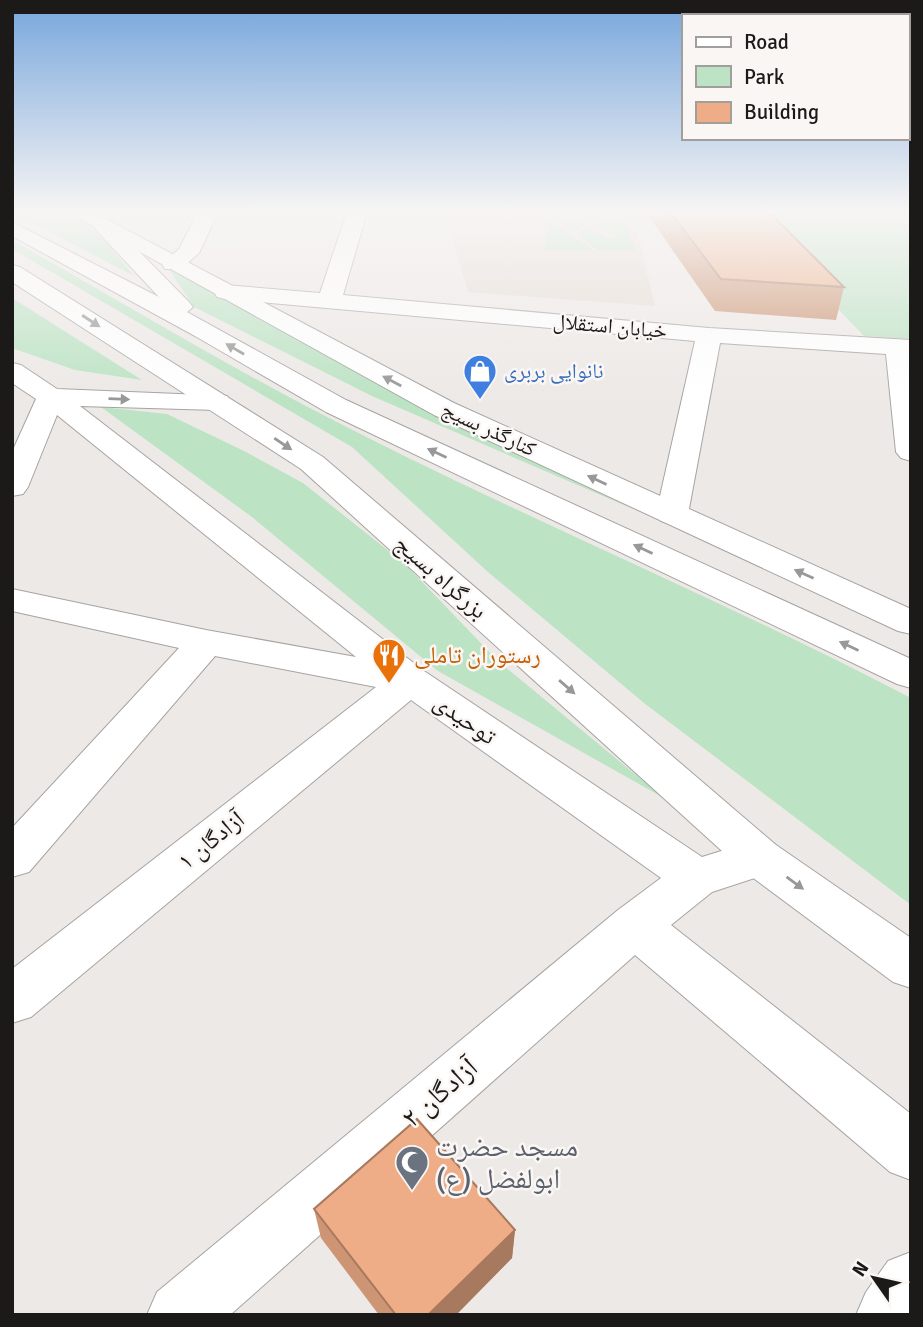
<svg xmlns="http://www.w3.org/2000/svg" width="923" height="1327" font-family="Signika,'Noto Naskh Arabic',sans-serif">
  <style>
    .built { fill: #e7dcd5 }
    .green { fill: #bce3c4 }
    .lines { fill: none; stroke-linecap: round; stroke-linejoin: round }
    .street-casing { stroke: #a7a3a1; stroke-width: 2 }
    .secondary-casing { stroke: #a7a3a1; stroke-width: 2 }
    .highway-casing { stroke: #a7a3a1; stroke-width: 2 }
    .street { fill: #fff; fill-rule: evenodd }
    .secondary { fill: #fff; fill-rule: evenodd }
    .highway { fill: #fff; fill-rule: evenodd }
    .wall { fill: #cd9574 }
    .shaded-wall { fill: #a7795e }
    .building { fill: #eead87; stroke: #a7795e; stroke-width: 2 }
    .oneway { fill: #989898 }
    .labels { text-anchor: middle; stroke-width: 5; stroke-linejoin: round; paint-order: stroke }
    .far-street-label { font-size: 21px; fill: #1b1a19; stroke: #faf6f4 }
    .far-shop-label { font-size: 21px; fill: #366cbe; stroke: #faf6f4; text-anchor: start }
    .street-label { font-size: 24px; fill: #1b1a19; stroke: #faf6f4 }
    .food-label { font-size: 24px; fill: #c56008; stroke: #faf6f4; text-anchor: start }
    .near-street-label { font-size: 28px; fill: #1b1a19; stroke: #faf6f4 }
    .near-worship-label { font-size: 28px; fill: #5b616d; stroke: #faf6f4; text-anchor: start }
  </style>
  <rect width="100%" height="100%" fill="#ede9e7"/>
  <polygon class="built" points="445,212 633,212 655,306 468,292"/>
  <g class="green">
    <path d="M12,212c16,0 34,-2 49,0 31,5 54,42 73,64z"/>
    <polygon points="547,212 608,212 574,231"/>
    <polygon points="616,212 622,212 635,251 597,250 578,234 587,228 602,234 605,238 617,238 617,234 593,226"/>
    <polygon points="745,212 899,212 911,222 911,339 864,336"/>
    <polygon points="547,217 592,250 546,250"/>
    <path d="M12,240c97,55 192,112 290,164 200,105 409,190 609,294v207l-267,-202 -156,-131 -136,-125 -340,-198z"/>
    <polygon points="168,268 426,409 633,509 372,396 194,307"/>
    <polygon points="12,298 142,380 75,370 12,348"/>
    <polygon points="101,407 167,414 244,451 303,483 405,564 498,661 664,798 438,671 252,517"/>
  </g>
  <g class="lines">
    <defs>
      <g id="street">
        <polygon points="198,212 218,212 199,253 181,269 165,269 162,264 179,249"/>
        <polygon points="347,212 367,212 343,295 709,328 911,340 911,461 901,458 896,452 886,354 720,343 688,514 683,521 672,524 661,521 656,514 695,341 225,299 217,297 214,292 217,287 225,285 320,293"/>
        <polygon points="12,363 21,365 57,389 227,396 231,402 227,408 217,410 80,406 424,671 702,857 760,839 776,845 783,858 776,871 712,892 671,925 911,1114 911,1180 890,1172 635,955 230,1315 147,1315 157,1292 618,910 661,878 411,700 31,1017 12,1023 12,969 376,687 215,656 29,872 12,877 12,828 179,648 12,611 12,589 206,630 356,657 57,415 28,487 23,494 12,496 12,452 36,399 12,383"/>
        <polygon points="911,1252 911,1315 856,1315 866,1292 888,1261"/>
      </g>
      <polygon id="secondary" points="68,212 93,212 454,403 911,609 911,634 898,631 434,415"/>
      <g id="highway">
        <polygon points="104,221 111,223 189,302 193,307 187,312 346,400 911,659 911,688 897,684 326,412 195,336 12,236 12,222 159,297 97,231 94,227 97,223"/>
        <polygon points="12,265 20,267 323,457 776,845 911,938 911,988 893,982 744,871 301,469 12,282"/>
      </g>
    </defs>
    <use href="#street" class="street-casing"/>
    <use href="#secondary" class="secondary-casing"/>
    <use href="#highway" class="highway-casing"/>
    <use href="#street" class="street"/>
    <use href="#secondary" class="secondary"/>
    <use href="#highway" class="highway"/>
  </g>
  <g class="wall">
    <polygon points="646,212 769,212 844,287 836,320 715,311"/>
    <polygon points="314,1209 515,1230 512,1258 456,1315 379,1315 321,1238"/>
  </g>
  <polygon class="shaded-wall" points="515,1230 512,1258 456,1315 428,1315"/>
  <g class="building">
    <polygon points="670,212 769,212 844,287 721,279"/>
    <polygon points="417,1119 515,1230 428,1315 396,1315 314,1209"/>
  </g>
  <defs><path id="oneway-solid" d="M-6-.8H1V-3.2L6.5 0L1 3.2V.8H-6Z" transform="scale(1.75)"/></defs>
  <g class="oneway">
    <use href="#oneway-solid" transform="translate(91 321) rotate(33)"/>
    <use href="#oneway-solid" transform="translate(235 349) rotate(-150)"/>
    <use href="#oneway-solid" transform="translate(392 381) rotate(-152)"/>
    <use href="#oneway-solid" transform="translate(119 399) rotate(2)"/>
    <use href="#oneway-solid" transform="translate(283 444) rotate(34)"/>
    <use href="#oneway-solid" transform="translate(437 453) rotate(-155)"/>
    <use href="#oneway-solid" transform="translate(597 480) rotate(-155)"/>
    <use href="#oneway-solid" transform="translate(643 549) rotate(-155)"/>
    <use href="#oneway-solid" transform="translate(804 574) rotate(-156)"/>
    <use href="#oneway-solid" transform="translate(849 646) rotate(-155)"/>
    <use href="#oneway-solid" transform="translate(567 687) rotate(41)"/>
    <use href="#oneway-solid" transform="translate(795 883) rotate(36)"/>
  </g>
  <linearGradient id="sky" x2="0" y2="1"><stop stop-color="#77a6dc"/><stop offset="0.53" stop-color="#f7f5f4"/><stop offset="1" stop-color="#f7f5f4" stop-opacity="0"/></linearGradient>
  <rect width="923" height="398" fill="url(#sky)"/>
  <defs>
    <symbol id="shop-pin" viewBox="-11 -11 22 30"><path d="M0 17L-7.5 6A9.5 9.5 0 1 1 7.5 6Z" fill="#3f7fe0" stroke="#faf6f4"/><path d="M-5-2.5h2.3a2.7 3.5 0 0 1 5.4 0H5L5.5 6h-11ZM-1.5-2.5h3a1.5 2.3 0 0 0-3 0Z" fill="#fff"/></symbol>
    <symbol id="restaurant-pin" viewBox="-11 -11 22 30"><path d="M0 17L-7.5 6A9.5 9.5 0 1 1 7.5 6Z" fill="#e8710a" stroke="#faf6f4"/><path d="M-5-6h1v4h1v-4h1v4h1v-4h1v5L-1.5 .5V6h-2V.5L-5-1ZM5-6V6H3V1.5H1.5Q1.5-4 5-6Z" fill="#fff"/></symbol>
    <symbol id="mosque-pin" viewBox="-11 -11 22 30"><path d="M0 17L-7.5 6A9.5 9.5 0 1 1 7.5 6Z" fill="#6b7280" stroke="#faf6f4"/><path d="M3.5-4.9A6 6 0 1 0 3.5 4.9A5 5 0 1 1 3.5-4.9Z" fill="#fff"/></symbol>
  </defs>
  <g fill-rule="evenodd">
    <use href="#shop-pin" x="461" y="352" width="38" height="52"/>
    <use href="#restaurant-pin" x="370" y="636" width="38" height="52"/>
    <use href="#mosque-pin" x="393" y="1143" width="38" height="52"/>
  </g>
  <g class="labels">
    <g class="far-street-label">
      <text transform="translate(610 326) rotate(5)" y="7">خیابان استقلال</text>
      <text transform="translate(489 429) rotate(25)" y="7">کنارگذر بسیج</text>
    </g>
    <g class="far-shop-label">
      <text x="504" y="378">نانوایی بربری</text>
    </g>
    <g class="street-label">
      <text transform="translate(441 577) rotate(41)" y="8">بزرگراه بسیج</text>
      <text transform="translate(465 719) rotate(35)" y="8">توحیدی</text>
      <text transform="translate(211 840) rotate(-39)" y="8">آزادگان ۱</text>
    </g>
    <g class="food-label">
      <text x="414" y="663">رستوران تاملی</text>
    </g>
    <g class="near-street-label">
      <text transform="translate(439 1092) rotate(-41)" y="10">آزادگان ۲</text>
    </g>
    <g class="near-worship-label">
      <text x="436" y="1156">مسجد حضرت<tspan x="436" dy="32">ابولفضل (ع)</tspan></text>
    </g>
  </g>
  <rect width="923" height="1327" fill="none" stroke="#1b1a19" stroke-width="28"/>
  <rect x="682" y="14" width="228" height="126" fill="#faf6f4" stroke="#a19e9c" stroke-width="2"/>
  <rect x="696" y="37" width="35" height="10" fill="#ffffff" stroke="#a19e9c" stroke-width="2"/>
  <text x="744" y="49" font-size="21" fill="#1b1a19">Road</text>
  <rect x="696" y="66" width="35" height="21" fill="#bce3c4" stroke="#a19e9c" stroke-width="2"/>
  <text x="744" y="84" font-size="21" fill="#1b1a19">Park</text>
  <rect x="696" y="102" width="35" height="21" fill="#eead87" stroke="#a19e9c" stroke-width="2"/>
  <text x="744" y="119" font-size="21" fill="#1b1a19">Building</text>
  <g transform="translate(874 1278) rotate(304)" stroke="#faf6f4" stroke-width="5" paint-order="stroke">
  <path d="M0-5L12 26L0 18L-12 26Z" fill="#1b1a19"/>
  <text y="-10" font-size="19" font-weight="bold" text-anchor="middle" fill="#1b1a19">N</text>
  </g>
</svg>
